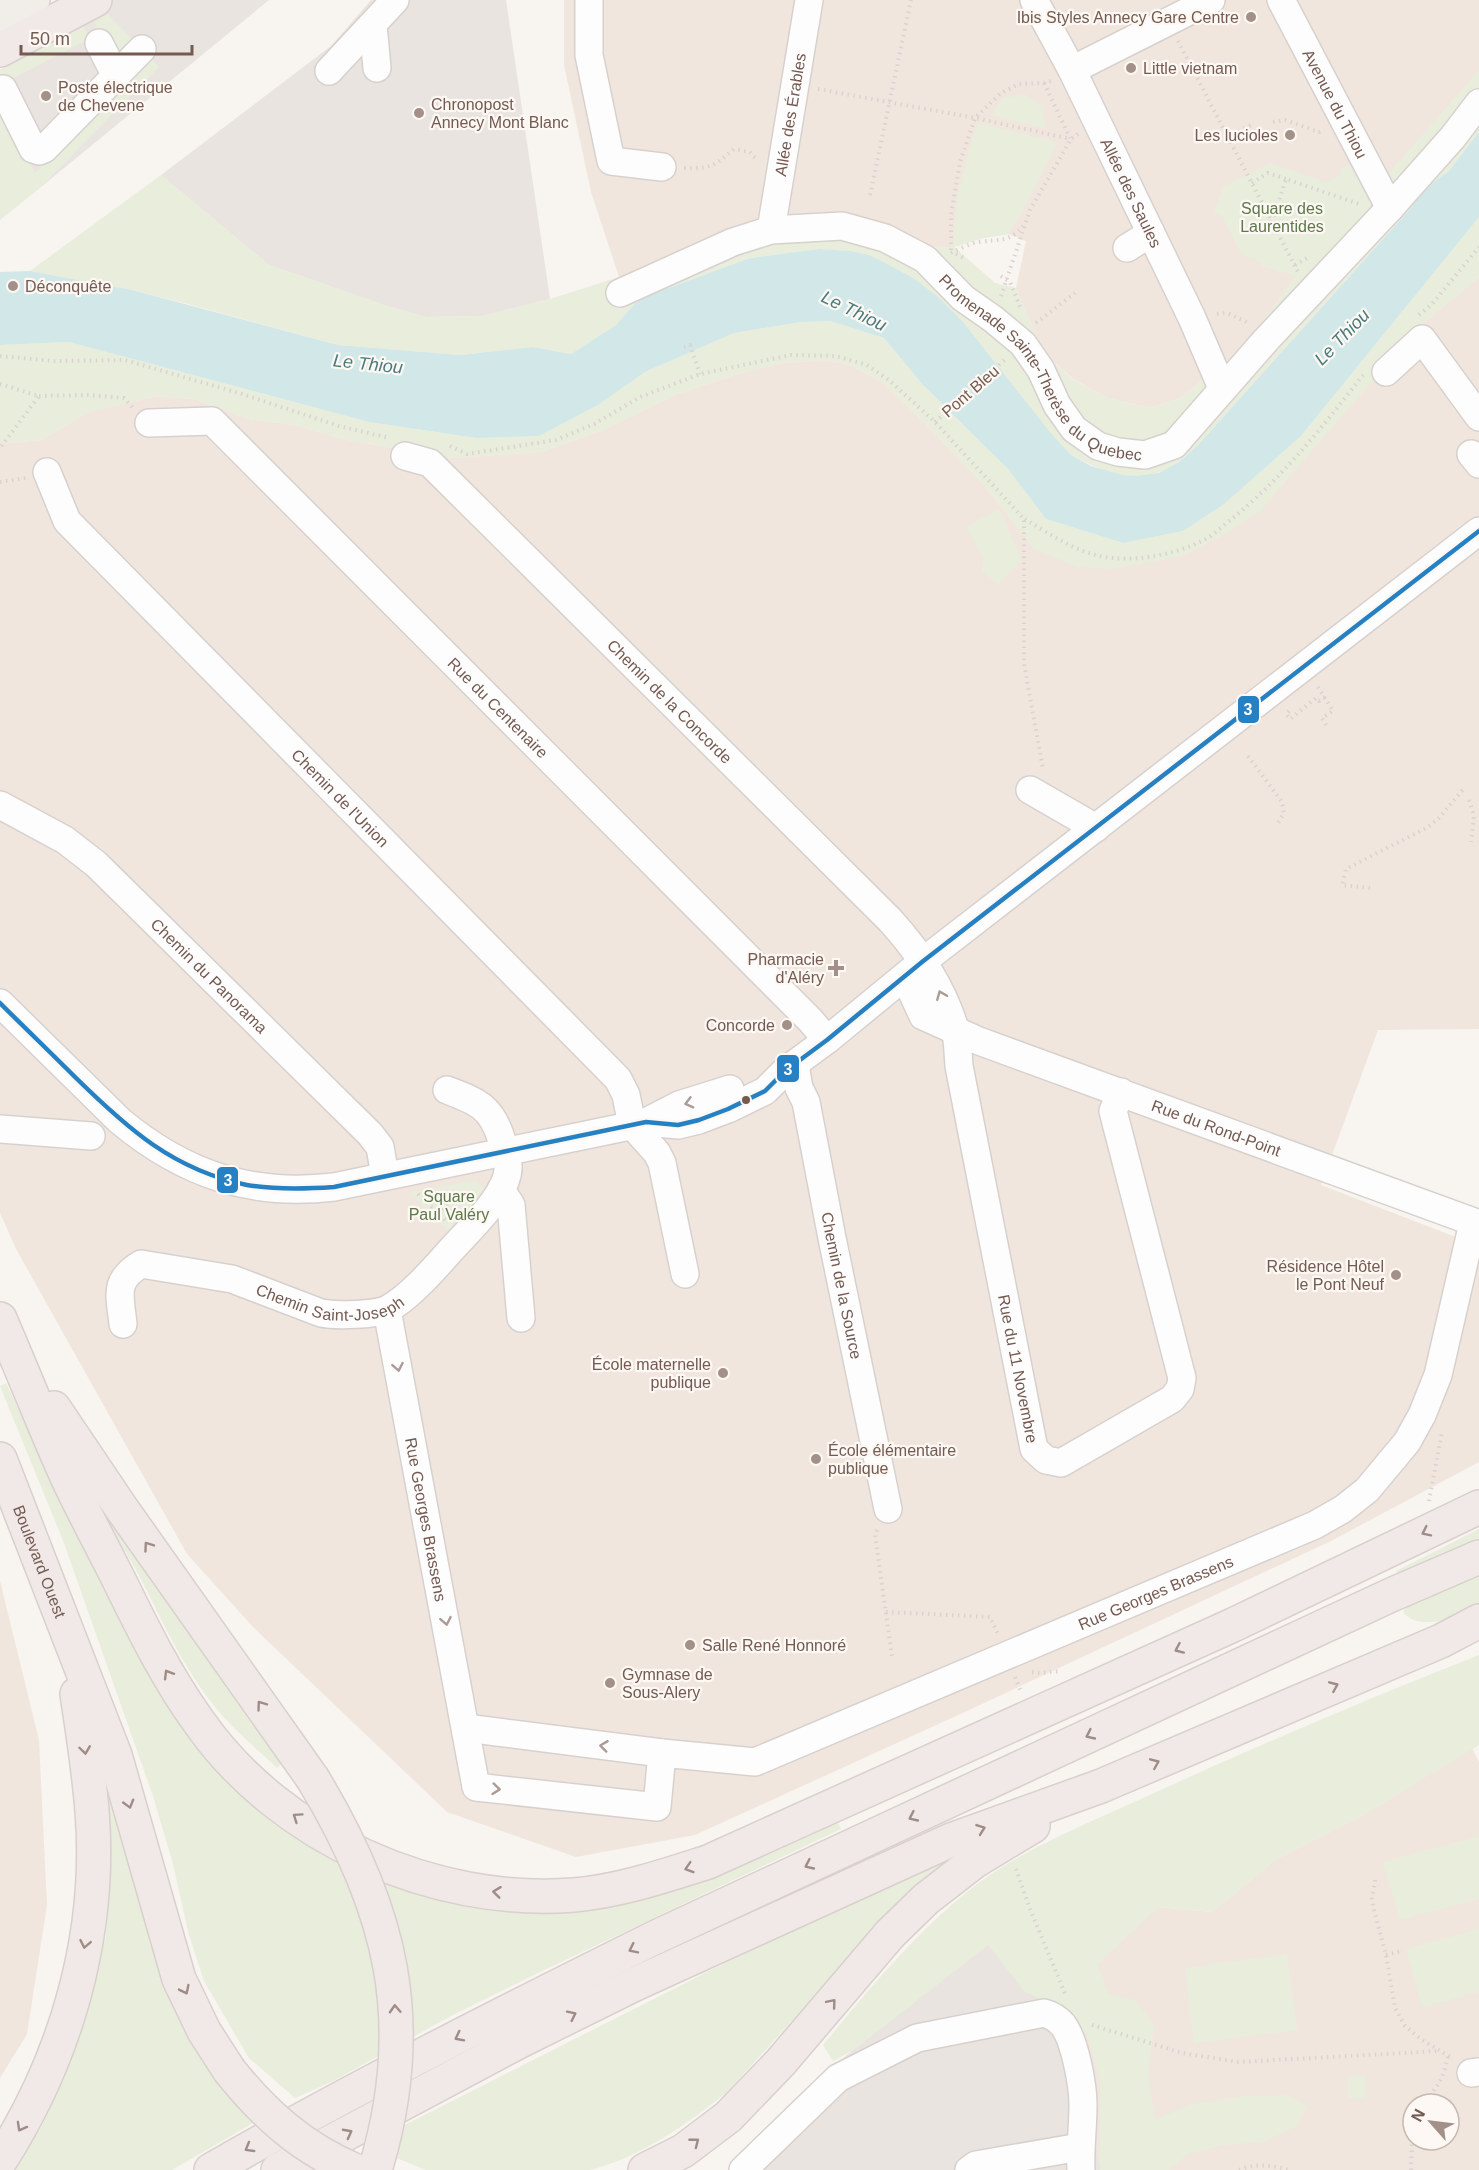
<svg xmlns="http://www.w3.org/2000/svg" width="1479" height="2170" font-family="Arial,sans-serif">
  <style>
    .residential { fill: #f0e6de; fill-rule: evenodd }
    .industrial { fill: #eae4e0 }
    .green { fill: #e8eddc }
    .water { fill: #d2e7e7 }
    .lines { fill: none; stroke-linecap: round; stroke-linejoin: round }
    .minor-casing { stroke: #d7d1ce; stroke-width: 30 }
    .major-casing { stroke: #d9d0cd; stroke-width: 36 }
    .highway-casing { stroke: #d9d0cd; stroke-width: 36 }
    .path { stroke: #dad3d0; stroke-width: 4; stroke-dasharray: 1.5 4.5; stroke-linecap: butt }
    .minor { stroke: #fefdfd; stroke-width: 27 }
    .major { stroke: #f1ede8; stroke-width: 33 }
    .highway { stroke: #f0e9e8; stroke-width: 33 }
    .highway-bridge-casing { stroke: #d9d0cd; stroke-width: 36; stroke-linecap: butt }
    .path-bridge { stroke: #dad3d0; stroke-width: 4; stroke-dasharray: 1.5 4.5; stroke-linecap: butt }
    .highway-bridge { stroke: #f0e9e8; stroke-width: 33 }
    .bus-1-casing { stroke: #fdf8f3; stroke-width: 9 }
    .bus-1 { stroke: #2581c4; stroke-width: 4.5 }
    .oneway { stroke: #ab9b96 }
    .oneway2 { stroke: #9f8c86 }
    .poi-dot { fill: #a29089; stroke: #fdf8f3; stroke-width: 2 }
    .bus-dot { fill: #745a51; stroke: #fdf8f3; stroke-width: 2 }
    .labels { text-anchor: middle; stroke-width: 4.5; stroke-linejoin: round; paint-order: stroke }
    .poi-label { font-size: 16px; fill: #745a51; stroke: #fdf8f3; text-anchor: start }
    .street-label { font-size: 16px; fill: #745a51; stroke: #fdf8f3 }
    .park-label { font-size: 16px; fill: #5d784b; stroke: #fdf8f3 }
    .water-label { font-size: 18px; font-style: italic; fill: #4a7a7d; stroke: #fdf8f3 }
    .line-badge { stroke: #fdf8f3; stroke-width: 2 }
    .badge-label { font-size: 16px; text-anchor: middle; font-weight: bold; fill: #fff }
  </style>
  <rect width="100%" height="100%" fill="#f8f4f0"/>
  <g class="residential">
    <polygon points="564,0 1479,0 1479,71 1243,348 1179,399 1150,408 1107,398 1073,379 1043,352 1016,288 1026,241 1008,234 983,238 953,247 928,248 714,240 619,277 591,192 564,65"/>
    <polygon points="1479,277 1479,1029 1378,1030 1321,1185 1479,1246 1479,1462 1331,1541 967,1711 695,1835 576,1857 447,1812 254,1628 187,1554 16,1249 0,1213 0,442 10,443 41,440 88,412 157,396 195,399 249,419 296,425 343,439 451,458 541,452 603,430 674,395 747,371 784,363 828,360 852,366 884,383 926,424 984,485 1035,549 1182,556 1422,324"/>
    <polygon points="0,1581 39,1740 47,1905 27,2034 0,2078"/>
    <path d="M1472,1748l7,14v408h-378l-12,-58 -25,-152 94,-53 54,5 63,-52 90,-46zM1413,2104h36v36h-36z"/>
  </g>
  <g class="industrial">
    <polygon points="66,0 269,0 41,187 0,105 0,70 79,28"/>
    <polygon points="371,0 506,0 550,299 482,316 426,317 387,306 269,265 161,175 331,46"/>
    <polygon points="1016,1940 1089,2112 1101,2170 728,2170 809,2088 870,2035 989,1941"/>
  </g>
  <g class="green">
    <polygon points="108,14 136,43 128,52 118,53 100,37 85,45 83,42 0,85 0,70 83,26 87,33 97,27 94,20"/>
    <polygon points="151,58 159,67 41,187 0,220 0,105 35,173 145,61"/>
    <path d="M1479,70v63l-30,38 -13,9 -17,16 -8,12 -213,237c-12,10 -23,22 -38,27 -29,12 -64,-4 -89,-17l-202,-200 -18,-4 -32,-2 -69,9 -111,41 -23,26 -45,29 -38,-7 -73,8 -122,-10 -150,-41 -56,-14 -102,-19 131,-96 108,90 118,41 39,11 56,-1 68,-17 69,-22 136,-52 173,23 25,-1 5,-54 19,-70 81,19 -32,63 -18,29 -25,4 -29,9 41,36 21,5 27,64 29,27 35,19 43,10 29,-9 64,-51 53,-72 -35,-10 1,-4 -20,-7 -20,-39 -8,-3 9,-26 47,-24 57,19 15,-8 -2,-5 10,-5 17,34z"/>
    <polygon points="1025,94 1041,105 1046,129 992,115 1003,98"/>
    <polygon points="1479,217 1479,277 1422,324 1259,512 1224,535 1182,556 1115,569 1077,567 1035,549 984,485 926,424 884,383 852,366 828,360 784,363 747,371 674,395 603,430 541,452 451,458 343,439 296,425 249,419 195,399 157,396 88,412 41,440 9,443 0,442 0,345 69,342 369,422 476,438 539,436 598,405 645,372 734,333 801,322 830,321 884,338 923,385 1008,469 1046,519 1123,543 1183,531 1223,505 1301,436"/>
    <polygon points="999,509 1022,560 998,584 982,571 983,557 966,527"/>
    <polygon points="475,1180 487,1190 450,1233 409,1193"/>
    <polygon points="6,1383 58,1494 185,1728 426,1893 728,1868 838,1823 841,1829 538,1973 451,2016 333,2081 295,2098 249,2058 204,1981 189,1935 173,1864 154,1799 64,1543 0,1386"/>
    <path d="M108,1512l177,248 -8,8c-21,-20 -44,-39 -62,-61 -30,-37 -51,-82 -72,-124 -12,-23 -26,-46 -39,-68z"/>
    <polygon points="1479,1529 1479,1545 1398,1576 1396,1571"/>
    <path d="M1479,1572v37c-20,7 -59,24 -76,3l4,-8z"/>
    <path d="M1479,1655v90l-114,69 -90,46 -63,52 -54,-5 -60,57 10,30 27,6 19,24 -6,53 7,43 37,-16 54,-8 42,-1 19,11 -10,20 -34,16 -40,3 -35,9 -19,16h-69v-89l-12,-45 -27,-27 -36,-17 -37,-47 -133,104 -22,12 -10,-16c43,-52 87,-106 139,-149 49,-42 120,-70 179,-97 111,-51 224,-99 338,-144z"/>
    <polygon points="106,1783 109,1785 153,1950 171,2003 193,2047 253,2123 172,2170 15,2170 42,2126 64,2079 83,2023 106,1936 109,1854"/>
    <polygon points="1479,1836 1479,1899 1400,1920 1383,1862"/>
    <path d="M949,1858l3,6 -59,46 -166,182c-41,33 -86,65 -137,78h-164l-61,-25 368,-186z"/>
    <polygon points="1479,1929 1479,1992 1422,2007 1406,1949"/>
    <polygon points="1287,1954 1297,2030 1194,2043 1185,1968"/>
    <polygon points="1365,2075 1366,2098 1348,2098 1348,2076"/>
  </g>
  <polygon class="water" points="1479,132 1479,217 1301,436 1223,505 1183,531 1123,543 1046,519 1008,469 923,385 884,338 830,321 801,322 734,333 645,372 598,405 539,436 476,438 369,422 69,342 0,345 0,272 30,271 132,290 338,345 460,355 533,347 571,354 616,325 639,299 750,258 819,249 851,251 869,255 885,263 913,278 938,297 963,322 1053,436 1071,455 1091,466 1123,475 1137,476 1159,473 1179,462 1198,445 1411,208 1419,196 1436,180 1449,171"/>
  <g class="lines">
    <defs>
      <g id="minor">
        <polyline points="589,0 589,55 611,161 662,167"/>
        <path id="s1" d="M1034,0l38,70 120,248 30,70"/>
        <path id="s2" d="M1281,0l109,208"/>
        <polyline points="373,25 377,68"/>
        <polyline points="99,43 116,76"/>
        <polyline points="1072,70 1211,0"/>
        <polyline points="329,71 395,0"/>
        <polyline points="3,89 33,149 39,151 44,149 142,49"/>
        <path id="s3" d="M771,230l38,-230"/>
        <polyline points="1127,248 1151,233"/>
        <path id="s4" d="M620,293l113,-51 38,-12 71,-4 43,12 40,21 38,39 30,21 30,25 18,26 16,35 17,24 24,17 20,6 27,3 29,-10 92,-105 124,-132 63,-71 26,-34"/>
        <polyline points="1386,372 1422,339 1479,417"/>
        <path id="s5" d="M149,423l63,-2 599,600 16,19"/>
        <polyline points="1471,454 1479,464"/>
        <path id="s6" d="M405,456l25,7 460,457c28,31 53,68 65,109 3,11 3,25 4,37l75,383 12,11 15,3 111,-64 8,-10 2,-11 -69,-267 8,-19"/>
        <path id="s7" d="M47,472l20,49 551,558 8,16 6,30 25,28 5,10 23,111"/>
        <polyline points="1030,790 1096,828"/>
        <path id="s8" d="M0,805l65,35 31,24 274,270 10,13 5,29"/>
        <path id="s9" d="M905,977l18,39 56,25 500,183"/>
        <path d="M0,1003l120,118c64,53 131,76 214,66l291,-60 21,-5 33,-17 51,-16"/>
        <path id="s10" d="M795,1065l4,23 7,14 26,136 56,271"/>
        <polyline points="646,1122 678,1125 699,1120 728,1109 765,1091 785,1071 827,1040 922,962 1479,531"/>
        <polyline points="0,1129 91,1136"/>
        <polyline points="501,1190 511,1205 521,1318"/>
        <path id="s11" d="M387,1310l89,477 181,20 5,-54"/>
        <path id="s12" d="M123,1324c-3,-29 -10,-43 18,-60l91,15 89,34c14,3 55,2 67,-4 22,-12 47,-41 63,-59 17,-19 56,-55 57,-81 1,-10 -4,-21 -7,-31 -10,-32 -25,-37 -54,-48"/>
        <path id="s13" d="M466,1728l196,25 93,9 560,-237 28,-16 24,-19 40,-48 15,-27 16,-40 35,-152"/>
        <polyline points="1471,2073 1479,2072"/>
        <path d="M743,2170l95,-92 79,-40 127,-25c7,2 14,6 19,12 12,16 20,60 20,80 0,22 -3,43 -2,65"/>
        <polyline points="969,2170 976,2165 1080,2147"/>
      </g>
      <polyline id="major" points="0,15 33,0"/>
      <g id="highway">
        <polyline points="0,50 95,0"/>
        <path d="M0,1319c23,53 44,107 68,160 16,34 34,67 51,101 24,49 48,98 80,142 81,116 235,184 375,173 46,-4 90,-19 134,-33l525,-237 246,-118"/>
        <polyline points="54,1408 122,1509 313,1779"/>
        <path id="s14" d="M0,1459l115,296 64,224 25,52 25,39"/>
        <path d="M0,2161c66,-103 102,-226 92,-350 -3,-39 -9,-78 -15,-117"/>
        <path d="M211,2170c145,-83 294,-158 443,-232l737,-343 88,-38"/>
        <polyline points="278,2170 520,2041 635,1984 951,1840 1101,1786 1441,1641 1479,1621"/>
        <polyline points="645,2170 683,2151 728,2117 780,2063 890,1934 926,1899 975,1861 1033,1826"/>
      </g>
    </defs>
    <use href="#minor" class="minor-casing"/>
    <use href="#major" class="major-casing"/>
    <use href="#highway" class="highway-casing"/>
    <g class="path">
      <polyline points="1178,41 1298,272"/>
      <polyline points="1044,83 1070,138"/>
      <polyline points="818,89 975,118 1071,139"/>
      <polyline points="1273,122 1285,120 1319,132 1324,129"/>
      <polyline points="1228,137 1253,124"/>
      <path d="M684,168c27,1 30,-2 50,-19l16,3 7,8"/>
      <polyline points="1252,183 1268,173 1286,179"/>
      <polyline points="870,195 911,0"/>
      <polyline points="1272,222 1286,179 1362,205"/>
      <polyline points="951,250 951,215 960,162 975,118 1001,93 1019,84 1044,83 1051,81"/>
      <path d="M951,253c9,-4 19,-10 28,-11 19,-3 30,1 44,-16"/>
      <polyline points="956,254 964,258"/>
      <polyline points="1295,265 1307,258"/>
      <polyline points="1001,276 1010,282 1021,309"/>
      <polyline points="1001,296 1030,210 1071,139 1078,134"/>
      <polyline points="1217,314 1227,313 1249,323"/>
      <polyline points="1419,315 1432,304 1479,247"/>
      <polyline points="1036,323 1075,293"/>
      <polyline points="690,345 696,343"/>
      <polyline points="684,347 690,345 700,374"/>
      <polyline points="0,356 53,361 125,360 242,394 339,426 389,438"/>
      <polyline points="0,384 39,396 0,448"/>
      <polyline points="39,396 90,395 124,398 133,408"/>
      <polyline points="935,422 945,413"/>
      <polyline points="450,446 467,454 556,440 594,424 640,397 700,374 791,355 836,356 867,365 889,380 935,422 1024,519 1024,664 1043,769"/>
      <polyline points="0,482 26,478"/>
      <path d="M1025,519c26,16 55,36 87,39 31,3 70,-5 97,-21 9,-6 17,-14 25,-20 49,-40 90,-92 129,-142"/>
      <polyline points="1318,687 1333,711 1322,718 1328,728"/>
      <polyline points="1289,711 1286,714 1290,719 1316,698 1319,701 1325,697"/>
      <polyline points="1248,756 1282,802 1284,813 1278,823"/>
      <polyline points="1469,800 1474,815 1471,842"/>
      <polyline points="1370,888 1342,885 1346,869 1428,827 1439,818 1465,787"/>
      <polyline points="418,1194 445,1220"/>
      <polyline points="438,1214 454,1198"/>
      <polyline points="1429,1501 1442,1432"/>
      <polyline points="877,1530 875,1534 892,1657"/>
      <polyline points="886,1612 990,1617 998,1634"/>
      <polyline points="1032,1672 1041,1673 1060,1671"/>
      <polyline points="1015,1677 1021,1692"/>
      <polyline points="1016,1869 1030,1909 1066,1996"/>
      <polyline points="1375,1880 1372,1898 1373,1906 1386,1955 1395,2008 1405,2026 1422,2040 1452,2058"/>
      <polyline points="1386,1955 1402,1951"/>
      <polyline points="1092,2025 1182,2053 1238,2062 1440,2051"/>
      <path d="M1421,2104c17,-16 22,-25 27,-48"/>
      <path d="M1239,2170c16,-7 34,-5 50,0"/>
      <polyline points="1411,2170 1413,2120"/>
    </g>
    <use href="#minor" class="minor"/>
    <use href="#major" class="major"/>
    <use href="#highway" class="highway"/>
    <defs>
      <g id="highway-bridge">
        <path d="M313,1779c78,129 107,243 62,391"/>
        <path d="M229,2070c35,44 73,78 125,100"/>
      </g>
    </defs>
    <use href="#highway-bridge" class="highway-bridge-casing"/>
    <polyline class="path-bridge" points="945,413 1006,359"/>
    <use href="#highway-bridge" class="highway-bridge"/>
    <defs>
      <path id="bus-1" d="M0,1003c25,25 50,49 75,74 52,51 98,93 172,108 29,5 58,4 87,2l312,-65 32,3 21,-5 29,-11 37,-18 20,-20 42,-31 95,-78 557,-431"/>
    </defs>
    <use href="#bus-1" class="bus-1-casing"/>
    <use href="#bus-1" class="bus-1"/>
  </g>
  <defs><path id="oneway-chevron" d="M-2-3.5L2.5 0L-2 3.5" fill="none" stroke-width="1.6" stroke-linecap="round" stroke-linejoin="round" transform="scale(1.5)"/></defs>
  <g class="oneway">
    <use href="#oneway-chevron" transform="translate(941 995) rotate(-112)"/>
    <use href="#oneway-chevron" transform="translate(689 1103) rotate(165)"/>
    <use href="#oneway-chevron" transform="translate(398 1367) rotate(79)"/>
    <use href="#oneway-chevron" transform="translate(446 1621) rotate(79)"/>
    <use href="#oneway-chevron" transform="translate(604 1746) rotate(-173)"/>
    <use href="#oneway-chevron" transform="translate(496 1789) rotate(6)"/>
  </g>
  <g class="oneway2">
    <use href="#oneway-chevron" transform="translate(1426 1532) rotate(154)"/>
    <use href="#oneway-chevron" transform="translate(148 1546) rotate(-125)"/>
    <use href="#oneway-chevron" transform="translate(1179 1649) rotate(156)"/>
    <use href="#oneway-chevron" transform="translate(168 1674) rotate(-121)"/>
    <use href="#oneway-chevron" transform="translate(1334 1686) rotate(-23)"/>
    <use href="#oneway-chevron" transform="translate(261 1705) rotate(-126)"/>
    <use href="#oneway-chevron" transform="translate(1090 1735) rotate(155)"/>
    <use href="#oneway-chevron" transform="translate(85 1750) rotate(82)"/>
    <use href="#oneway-chevron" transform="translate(1155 1763) rotate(-23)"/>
    <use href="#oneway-chevron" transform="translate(129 1804) rotate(74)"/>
    <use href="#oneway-chevron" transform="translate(297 1817) rotate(-145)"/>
    <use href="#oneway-chevron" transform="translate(913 1817) rotate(155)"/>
    <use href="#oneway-chevron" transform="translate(981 1829) rotate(-20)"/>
    <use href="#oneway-chevron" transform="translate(809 1865) rotate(155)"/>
    <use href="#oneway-chevron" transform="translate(689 1868) rotate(163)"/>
    <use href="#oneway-chevron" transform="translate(497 1892) rotate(-173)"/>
    <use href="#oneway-chevron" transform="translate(85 1944) rotate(101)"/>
    <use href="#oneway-chevron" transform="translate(633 1949) rotate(154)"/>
    <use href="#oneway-chevron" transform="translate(185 1990) rotate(64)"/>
    <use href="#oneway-chevron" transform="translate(832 2003) rotate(-50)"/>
    <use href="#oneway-chevron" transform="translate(395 2009) rotate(-93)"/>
    <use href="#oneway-chevron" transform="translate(572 2015) rotate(-26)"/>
    <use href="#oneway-chevron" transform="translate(459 2037) rotate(153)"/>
    <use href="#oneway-chevron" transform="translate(21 2127) rotate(119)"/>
    <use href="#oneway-chevron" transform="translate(348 2133) rotate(-28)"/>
    <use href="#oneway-chevron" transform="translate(695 2142) rotate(-38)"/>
    <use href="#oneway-chevron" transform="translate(249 2148) rotate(150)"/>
  </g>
  <g class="poi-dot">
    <circle cx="1251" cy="17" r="6"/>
    <circle cx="1131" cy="68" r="6"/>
    <circle cx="46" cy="96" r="6"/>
    <circle cx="419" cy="113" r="6"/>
    <circle cx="1290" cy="135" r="6"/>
    <circle cx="13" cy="286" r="6"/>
    <path d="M833 959h6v6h6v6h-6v6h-6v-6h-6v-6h6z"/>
    <circle cx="787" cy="1025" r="6"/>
    <circle cx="1396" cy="1275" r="6"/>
    <circle cx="723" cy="1373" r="6"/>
    <circle cx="816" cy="1459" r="6"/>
    <circle cx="690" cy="1645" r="6"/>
    <circle cx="610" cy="1683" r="6"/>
  </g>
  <circle class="bus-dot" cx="746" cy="1100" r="5"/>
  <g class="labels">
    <g class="poi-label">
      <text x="1239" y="23" text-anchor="end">Ibis Styles Annecy Gare Centre</text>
      <text x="1143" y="74">Little vietnam</text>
      <text x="58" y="93">Poste électrique<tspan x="58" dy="18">de Chevene</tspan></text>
      <text x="431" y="110">Chronopost<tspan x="431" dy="18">Annecy Mont Blanc</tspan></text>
      <text x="1278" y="141" text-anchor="end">Les lucioles</text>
      <text x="25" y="292">Déconquête</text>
      <text x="824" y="965" text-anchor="end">Pharmacie<tspan x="824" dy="18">d'Aléry</tspan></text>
      <text x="775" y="1031" text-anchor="end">Concorde</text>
      <text x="1384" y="1272" text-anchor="end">Résidence Hôtel<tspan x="1384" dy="18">le Pont Neuf</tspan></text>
      <text x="711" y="1370" text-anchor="end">École maternelle<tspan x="711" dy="18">publique</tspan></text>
      <text x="828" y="1456">École élémentaire<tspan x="828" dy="18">publique</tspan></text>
      <text x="702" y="1651">Salle René Honnoré</text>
      <text x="622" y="1680">Gymnase de<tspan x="622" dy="18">Sous-Alery</tspan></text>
    </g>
    <g class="street-label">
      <text dy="6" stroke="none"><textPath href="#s2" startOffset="117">Avenue du Thiou</textPath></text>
      <text dy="6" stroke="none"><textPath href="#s3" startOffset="117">Allée des Érables</textPath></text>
      <text dy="6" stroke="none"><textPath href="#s1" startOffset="216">Allée des Saules</textPath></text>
      <text dy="6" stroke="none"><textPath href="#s4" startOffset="489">Promenade Sainte-Therèse du Quebec</textPath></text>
      <text transform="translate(970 391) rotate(-41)" y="6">Pont Bleu</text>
      <text dy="6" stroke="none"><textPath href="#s6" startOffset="364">Chemin de la Concorde</textPath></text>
      <text dy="6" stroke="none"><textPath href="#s5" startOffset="468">Rue du Centenaire</textPath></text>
      <text dy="6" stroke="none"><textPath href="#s7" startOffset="442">Chemin de l'Union</textPath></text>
      <text dy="6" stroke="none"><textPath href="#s8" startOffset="272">Chemin du Panorama</textPath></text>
      <text dy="6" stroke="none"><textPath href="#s9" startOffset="357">Rue du Rond-Point</textPath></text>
      <text dy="6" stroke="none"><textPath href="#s10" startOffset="226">Chemin de la Source</textPath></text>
      <text dy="6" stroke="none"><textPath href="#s12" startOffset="264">Chemin Saint-Joseph</textPath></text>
      <text dy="6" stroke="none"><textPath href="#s6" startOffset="1148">Rue du 11 Novembre</textPath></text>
      <text dy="6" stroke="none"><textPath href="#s11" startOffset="213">Rue Georges Brassens</textPath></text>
      <text dy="6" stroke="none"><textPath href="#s14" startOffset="110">Boulevard Ouest</textPath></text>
      <text dy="6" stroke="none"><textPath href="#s13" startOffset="726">Rue Georges Brassens</textPath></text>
    </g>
    <g class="park-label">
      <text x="1282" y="214">Square des<tspan x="1282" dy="18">Laurentides</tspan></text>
      <text x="449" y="1202">Square<tspan x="449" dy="18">Paul Valéry</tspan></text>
    </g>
    <g class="water-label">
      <text transform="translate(854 311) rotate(26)" y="6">Le Thiou</text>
      <text transform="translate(1342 337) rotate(-46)" y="6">Le Thiou</text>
      <text transform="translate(368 364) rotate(6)" y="6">Le Thiou</text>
    </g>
  </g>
  <g class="line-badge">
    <rect x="1237" y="695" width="23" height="29" rx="6" fill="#2581c4"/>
    <rect x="776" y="1054" width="24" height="29" rx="6" fill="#2581c4"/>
    <rect x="216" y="1166" width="23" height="28" rx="6" fill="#2581c4"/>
  </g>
  <g class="badge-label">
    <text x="1248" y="715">3</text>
    <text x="788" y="1075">3</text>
    <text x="228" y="1186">3</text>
  </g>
  <g transform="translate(1431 2122) rotate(298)"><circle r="28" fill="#fdf8f3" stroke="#c6b9b2" stroke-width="1.5"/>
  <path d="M0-4.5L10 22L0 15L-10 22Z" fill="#a29089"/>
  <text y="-9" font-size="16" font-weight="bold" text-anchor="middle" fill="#745a51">N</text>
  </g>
  <path d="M21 45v9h171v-9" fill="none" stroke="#745a51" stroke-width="3"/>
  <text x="30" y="45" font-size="18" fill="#745a51" stroke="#fdf8f3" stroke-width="4.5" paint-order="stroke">50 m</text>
</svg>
